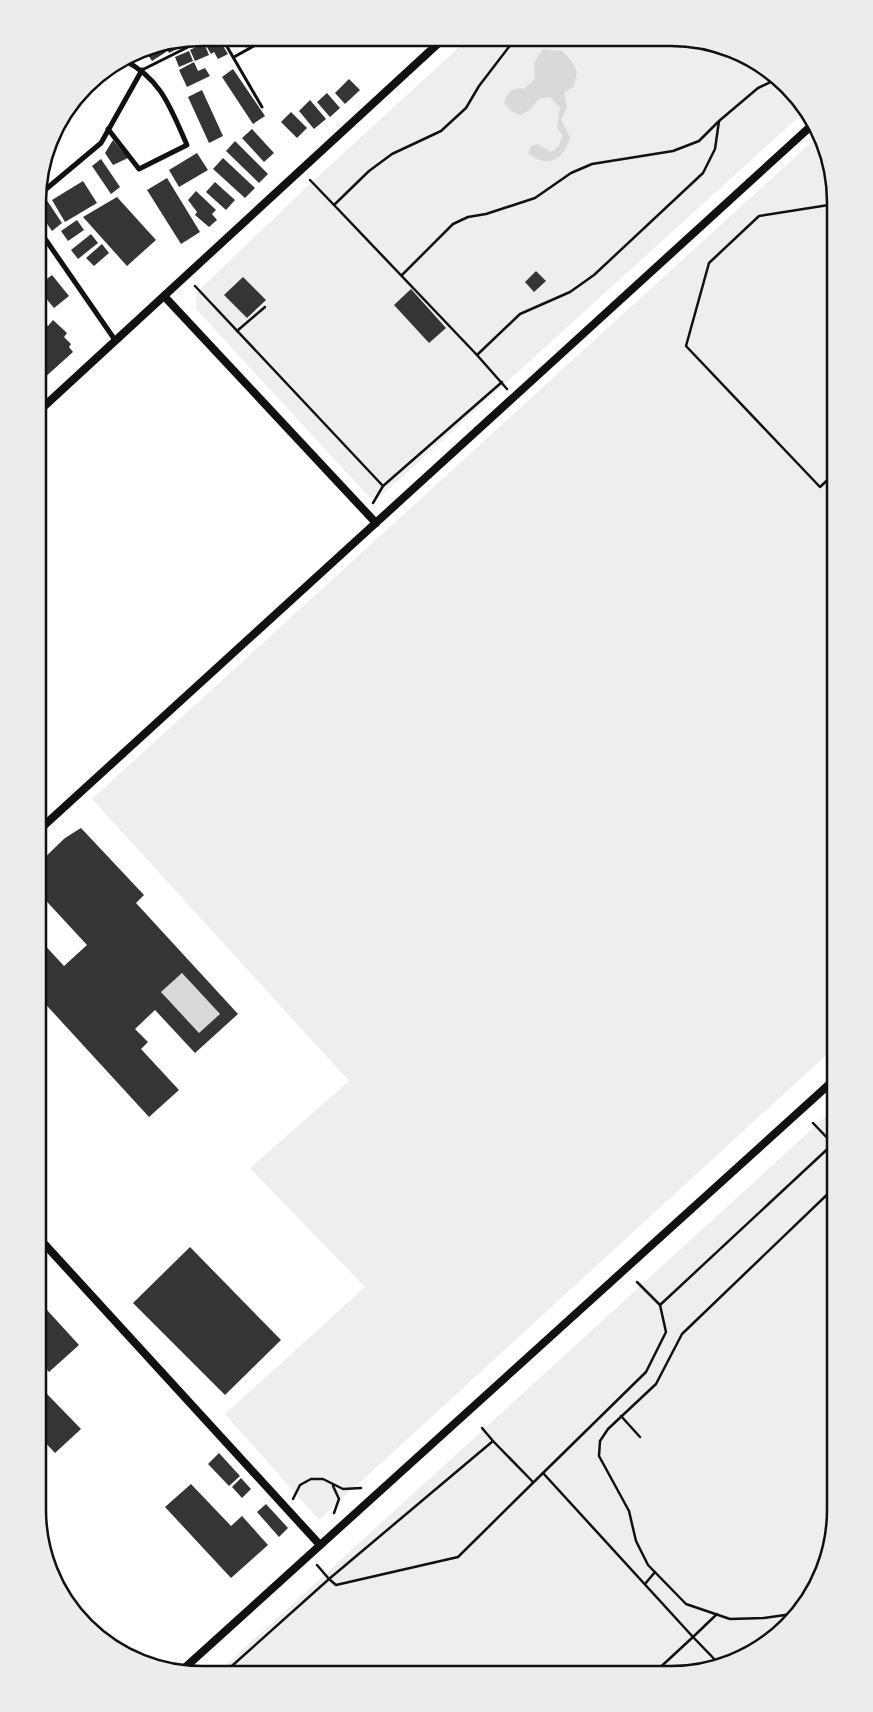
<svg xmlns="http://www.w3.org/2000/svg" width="873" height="1712" font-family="'DM Sans',sans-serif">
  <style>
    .green { fill: #eee }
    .water { fill: #d9d9d9 }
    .building { fill: #353535; fill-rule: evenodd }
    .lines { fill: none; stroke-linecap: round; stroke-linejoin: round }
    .path { stroke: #111; stroke-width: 2.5 }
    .service { stroke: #111; stroke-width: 3 }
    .minor { stroke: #111; stroke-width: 5 }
    .tertiary { stroke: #111; stroke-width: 8 }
    .rim { fill: none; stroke: #111; stroke-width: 2.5 }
  </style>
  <rect width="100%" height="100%" fill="#fff"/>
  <g class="green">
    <polygon points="468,39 703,41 779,78 803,113 380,497 370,498 196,309 196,293 312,182"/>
    <polygon points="818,136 827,150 835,202 835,1047 319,1520 225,1414 365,1287 250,1168 349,1081 92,799"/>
    <polygon points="835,1108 835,1521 823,1572 801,1610 762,1647 723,1666 671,1674 217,1673"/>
  </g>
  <g class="water">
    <path d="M543,49l19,2 9,9 6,12 -3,14 -10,7 3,14 -6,12 9,18c-6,22 -21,33 -42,16l3,-7 6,-2 14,8 7,-5 5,-11 -6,-8 3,-20 -10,-11 -11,2 -9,11 -10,5 -9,-4 -7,-8c3,-10 9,-16 20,-14l11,-10 -1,-16z"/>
    <polygon points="182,973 220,1014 199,1033 161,992"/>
  </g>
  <g class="building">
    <polygon points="199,38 200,40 185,46 183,41"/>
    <polygon points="215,38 218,38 228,54 218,59 214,52 211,54 205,44"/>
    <polygon points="239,38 258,38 259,39 246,48"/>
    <polygon points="181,42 183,46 169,53 165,45"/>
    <polygon points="204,43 209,55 195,61 190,50"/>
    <polygon points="158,46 162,46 166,52 152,61 144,49"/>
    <polygon points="189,51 193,61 179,67 175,57"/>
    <polygon points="194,62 198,71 205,68 210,76 187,87 179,70"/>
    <polygon points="233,69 265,116 253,124 222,77"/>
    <polygon points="349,79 360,90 345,104 335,93"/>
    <polygon points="202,90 223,136 209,143 188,97"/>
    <polygon points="327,93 340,108 330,117 317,102"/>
    <polygon points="310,100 326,119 314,129 299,111"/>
    <polygon points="291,112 307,128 297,138 281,122"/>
    <polygon points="252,129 274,153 264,162 242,138"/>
    <polygon points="113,140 128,158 113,165 105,153"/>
    <polygon points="235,141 268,174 259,183 226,151"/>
    <polygon points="197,153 208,170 179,187 169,170"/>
    <polygon points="223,158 255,188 245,198 213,169"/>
    <polygon points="101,159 120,187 111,194 92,166"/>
    <polygon points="167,178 200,232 181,244 147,190"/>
    <polygon points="83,181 97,203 65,222 52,200"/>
    <polygon points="215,182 235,200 226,210 206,192"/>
    <polygon points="196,191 216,210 212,214 217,220 209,227 195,215 197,212 188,200"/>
    <polygon points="117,197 156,240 127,266 83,217"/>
    <polygon points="46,199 62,223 52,231 39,212 39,204"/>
    <polygon points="77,220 84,230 68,241 61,231"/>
    <polygon points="91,234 98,243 78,259 71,250"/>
    <polygon points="102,244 109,253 94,266 86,258"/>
    <polygon points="536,271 546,281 534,292 525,282"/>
    <polygon points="52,275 69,296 54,308 39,290 39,285"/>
    <polygon points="243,277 266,300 247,318 224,295"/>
    <polygon points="411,289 446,328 429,343 394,305"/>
    <polygon points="39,317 48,326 53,320 67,333 64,337 71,344 69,347 73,352 43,379 39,376"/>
    <path d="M81,828l63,67 -8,8 102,111 -43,39 -40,-43 -20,19 13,13 -7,7 38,41 -30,27 -111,-121v-54l2,-2 24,26 23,-21 -49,-53v-28l27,-26zM182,973l38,41 -21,19 -38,-41z"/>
    <polygon points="190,1247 281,1340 225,1395 133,1303"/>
    <polygon points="38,1310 42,1314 47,1310 79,1345 49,1372 38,1359"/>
    <polygon points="47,1394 81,1429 55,1453 40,1437 46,1432 38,1423 38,1403"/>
    <polygon points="219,1453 240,1476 229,1486 208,1464"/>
    <polygon points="241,1478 251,1489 242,1498 232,1487"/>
    <polygon points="191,1484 231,1526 242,1516 268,1545 231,1578 165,1507"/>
    <polygon points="266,1504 288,1528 279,1537 257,1512"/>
  </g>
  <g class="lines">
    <g class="path">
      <polyline points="515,39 479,86 466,108 441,131 392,154 369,171 334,205 477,355 520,314 570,292 594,275 703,173 715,149 719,121 758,88 779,78"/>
      <polyline points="310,180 334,205"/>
      <polyline points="402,275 453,224 468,217 486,214 535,198 571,173 592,164 673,151 699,141 718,122"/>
      <polyline points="195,286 383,486"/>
      <polyline points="237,331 265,307"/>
      <polyline points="477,355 507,389"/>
      <polyline points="835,473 820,487 686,346 709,263 759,216 835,204"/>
      <polyline points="373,503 383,486 502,382"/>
      <polyline points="813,1123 833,1144"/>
      <polyline points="637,1282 660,1305"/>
      <polyline points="621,1416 640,1437"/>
      <polyline points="482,1428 493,1441"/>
      <polyline points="543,1473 646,1372 666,1332 660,1305 835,1142"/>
      <polyline points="333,1486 339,1499 334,1513"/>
      <polyline points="293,1499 300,1485 311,1479 323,1479 343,1489 361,1488"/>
      <polyline points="317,1565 329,1579 493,1441 533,1482"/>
      <polyline points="645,1584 655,1572"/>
      <polyline points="799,1613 764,1618 730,1619 686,1604 648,1565 636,1541 629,1511 599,1456 600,1441 608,1429 656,1384 682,1334 835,1187"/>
      <polyline points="224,1673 329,1579 336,1585 458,1557 543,1473 693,1637 717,1614"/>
      <polyline points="653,1674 693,1637 721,1666"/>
    </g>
    <g class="service">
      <polyline points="222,38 262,107"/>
      <polyline points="234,57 268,38"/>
      <polyline points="142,70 206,38"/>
    </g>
    <g class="minor">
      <path d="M108,129l31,40 48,-24c-17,-38 -25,-65 -63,-85"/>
      <polyline points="39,195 101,143 142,70"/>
      <polyline points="39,230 115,340"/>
      <polyline points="78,1610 108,1643"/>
    </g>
    <g class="tertiary">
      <polyline points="164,296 376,523"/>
      <polyline points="39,411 443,39"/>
      <polyline points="38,831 811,126"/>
      <polyline points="38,1237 320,1545"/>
      <polyline points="179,1673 835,1079"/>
    </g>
  </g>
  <path d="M0 0H873V1712H0ZM202 46H671A156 156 0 0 1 827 202V1510A156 156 0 0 1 671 1666H202A156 156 0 0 1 46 1510V202A156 156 0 0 1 202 46Z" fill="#ececec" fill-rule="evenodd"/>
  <path class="rim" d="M202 46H671A156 156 0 0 1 827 202V1510A156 156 0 0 1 671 1666H202A156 156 0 0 1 46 1510V202A156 156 0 0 1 202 46Z"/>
</svg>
